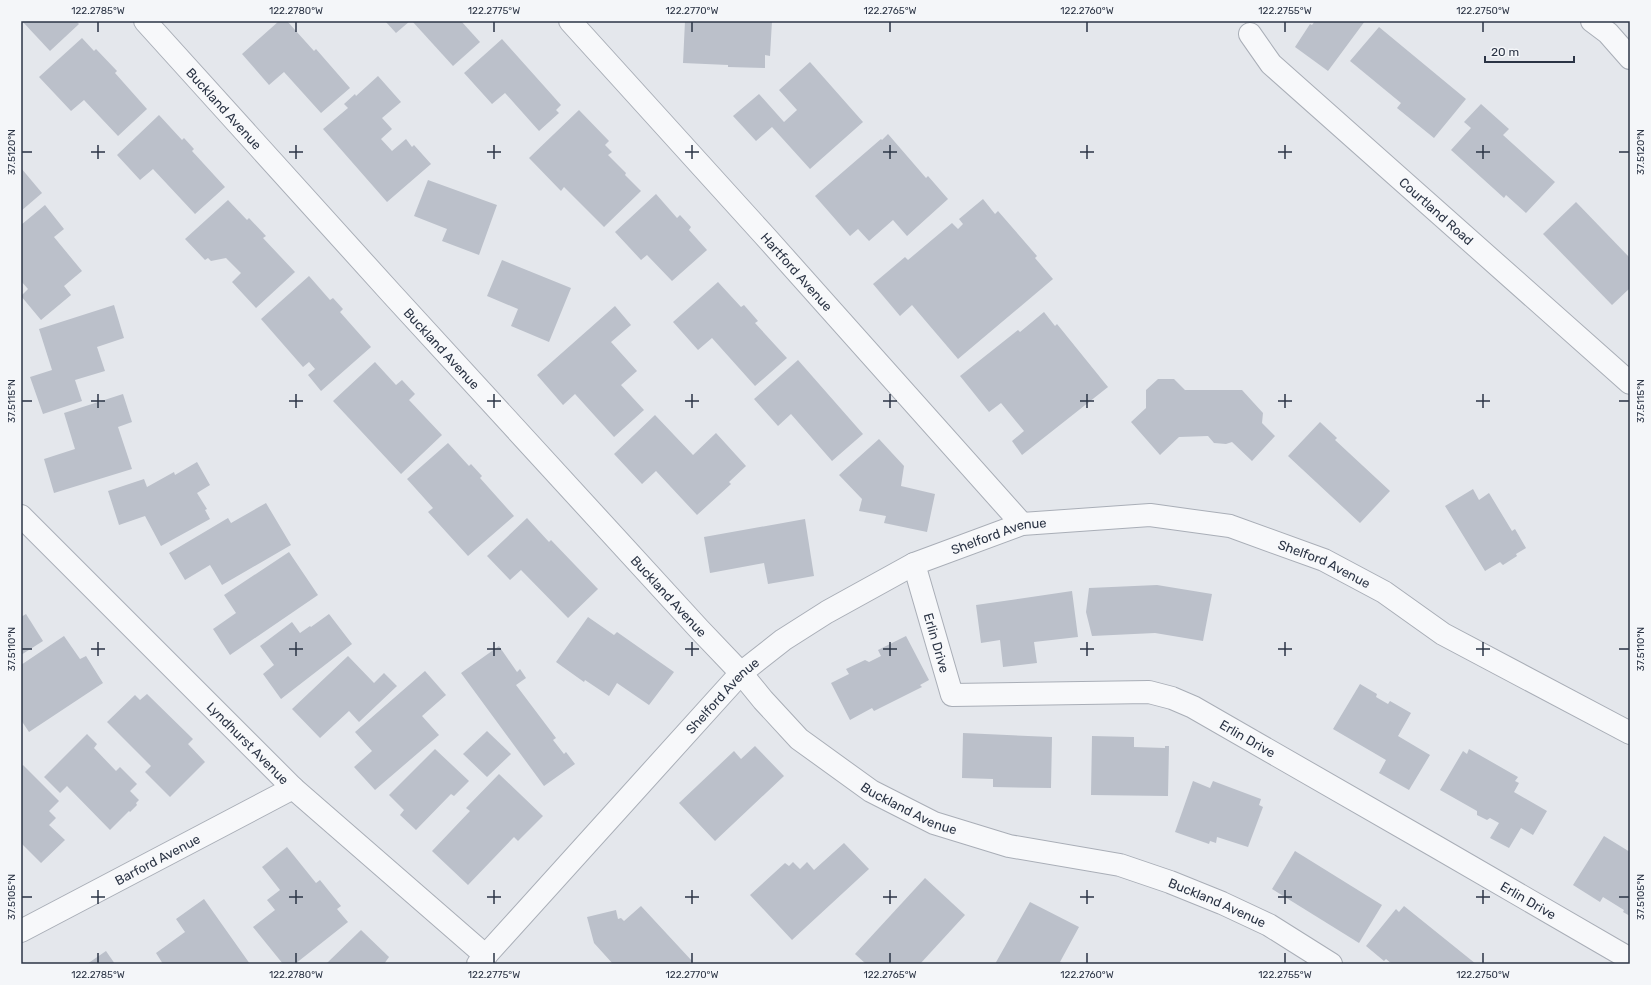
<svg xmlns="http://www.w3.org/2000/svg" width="1651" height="985" font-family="Rubik,sans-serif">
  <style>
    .building { fill: #bbc0ca }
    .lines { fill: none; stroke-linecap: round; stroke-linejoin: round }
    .minor-casing { stroke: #a9aeb7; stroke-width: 24 }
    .minor { stroke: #f7f8fa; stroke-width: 22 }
    .ticks { fill: none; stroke: #2b3445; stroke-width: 1.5 }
    .labels { text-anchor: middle; stroke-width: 3; stroke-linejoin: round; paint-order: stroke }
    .street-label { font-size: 13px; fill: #2b3445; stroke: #f4f6f9 }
    .neatline { fill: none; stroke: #2b3445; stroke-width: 1.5 }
    .ticks-label { font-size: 10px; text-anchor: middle; fill: #2b3445 }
  </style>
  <rect width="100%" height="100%" fill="#e4e7ec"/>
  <g class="building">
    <polygon points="22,21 76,21 79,24 50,51"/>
    <polygon points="279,21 287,21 314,51 316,49 350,88 321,113 284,72 269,85 242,54"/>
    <polygon points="385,21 410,21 396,33"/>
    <polygon points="412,21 461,21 480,42 453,66"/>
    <polygon points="685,21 772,21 770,56 765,55 765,68 728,67 728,65 683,63"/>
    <polygon points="1315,21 1365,21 1328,71 1295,47 1310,24 1312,25"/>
    <polygon points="1379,27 1466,99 1434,138 1397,108 1401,103 1350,61"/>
    <polygon points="82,38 94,51 96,49 117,71 115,73 147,109 118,136 84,100 71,111 39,77"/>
    <polygon points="502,39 561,105 556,110 559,113 539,131 505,93 492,104 464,73"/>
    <polygon points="810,62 863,122 810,169 772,127 756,141 733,116 759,94 784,122 797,110 779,90"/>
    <polygon points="378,76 401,102 382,118 392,129 381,139 392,151 406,139 412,147 414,145 431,164 387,202 323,129 348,108 344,104 355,94 356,96"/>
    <polygon points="1481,104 1509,129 1503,135 1555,182 1526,213 1506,195 1504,198 1451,150 1471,128 1464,122"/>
    <polygon points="579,110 609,141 605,145 612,152 608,155 626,173 625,175 641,191 604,227 564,187 561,191 529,158"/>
    <polygon points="159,115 182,140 184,138 194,149 192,151 225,187 195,214 153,169 140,180 117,155"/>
    <polygon points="888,134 926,178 928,176 948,199 907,236 893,220 869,241 858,229 850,236 815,196 881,139 882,140"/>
    <polygon points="21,168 42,193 21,211"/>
    <polygon points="428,180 497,205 479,255 442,241 447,229 414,216"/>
    <polygon points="656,194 677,218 680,215 691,227 689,230 707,250 672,281 647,255 641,260 615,232"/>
    <polygon points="983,199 995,214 998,211 1037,256 1035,258 1053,279 958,359 912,305 900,316 873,284 905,257 908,260 952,223 958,229 963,224 959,219"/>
    <polygon points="228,200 247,220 249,218 266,236 263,238 295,272 256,308 232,282 241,273 226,258 211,261 208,258 205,260 185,239"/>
    <polygon points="1576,202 1630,258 1630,288 1612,305 1543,234"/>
    <polygon points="45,205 64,229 54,237 82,271 64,286 71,295 41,320 21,296 28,289 21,281 21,225"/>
    <polygon points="502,260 571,288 549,342 511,326 518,309 487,296"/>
    <polygon points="309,276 330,300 333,298 343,309 340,312 371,347 321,391 308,375 315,369 309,362 303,367 261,319"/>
    <polygon points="718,282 741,307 744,305 758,321 755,323 787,358 755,386 712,338 698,350 673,322"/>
    <polygon points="114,305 124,338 97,347 105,371 75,380 82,401 43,414 30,377 52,370 39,329"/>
    <polygon points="615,306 631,325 611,342 637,371 621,385 644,410 614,437 575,394 563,405 537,375"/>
    <polygon points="1044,312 1055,326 1057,324 1108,387 1022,455 1012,441 1024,431 1001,403 989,412 960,376 1018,330 1020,332"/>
    <polygon points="798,360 863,434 832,461 791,414 778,426 754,399"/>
    <polygon points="375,362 396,385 402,380 415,394 409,400 442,435 401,474 333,401"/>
    <polygon points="1158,379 1174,379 1185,390 1242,390 1263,413 1262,423 1275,436 1252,461 1232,442 1226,444 1214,443 1208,436 1179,437 1160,455 1131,422 1146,408 1146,390"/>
    <polygon points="123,394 132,422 118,427 132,469 54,493 44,459 75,449 64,413"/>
    <polygon points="655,415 693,455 716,433 746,466 729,482 731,484 697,515 656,471 642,484 614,454"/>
    <polygon points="1320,422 1337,438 1335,440 1390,491 1360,523 1288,456"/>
    <polygon points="879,439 904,466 901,486 935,494 927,532 884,523 886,516 859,511 862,499 839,475"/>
    <polygon points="448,443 469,466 471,464 482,476 480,478 514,516 468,556 428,512 433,508 407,479"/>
    <polygon points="197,462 210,485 197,493 207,509 205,510 210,519 161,546 145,516 119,525 108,491 144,479 147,487 174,472 175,475"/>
    <polygon points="1473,489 1479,500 1489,493 1512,531 1515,529 1526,548 1516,554 1517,556 1503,565 1500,562 1485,571 1445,506"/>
    <polygon points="266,503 291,545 222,585 210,565 185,580 169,553 228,518 231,523"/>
    <polygon points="527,518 549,542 551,540 598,589 568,618 521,570 510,580 487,556"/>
    <polygon points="805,519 814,576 768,584 764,563 710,573 704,537"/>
    <polygon points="289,552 318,595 230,655 213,629 236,613 224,595"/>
    <polygon points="1157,585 1212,594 1203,641 1155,633 1092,636 1086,612 1089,588"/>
    <polygon points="1072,591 1078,637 1034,642 1037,663 1003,667 1000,640 981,643 976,605"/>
    <polygon points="26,614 43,641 21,655 21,617"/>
    <polygon points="329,614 352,644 281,699 263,674 274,665 260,646 292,622 300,633 310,626 311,627"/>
    <polygon points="588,617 614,635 617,632 674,672 649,705 617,683 609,696 585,680 584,682 556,662"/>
    <polygon points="64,636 80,659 86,656 103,683 29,732 21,720 21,665"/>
    <polygon points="906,636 929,680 920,685 922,687 874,711 872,708 850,720 831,683 849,674 846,669 865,660 869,662 881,656 878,650"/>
    <polygon points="499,646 517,672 520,669 526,678 516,685 556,738 553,740 564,754 566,752 575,764 544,786 461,673"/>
    <polygon points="348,656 374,683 384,673 397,686 359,722 349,711 320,738 292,709"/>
    <polygon points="425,671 446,695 422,716 439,735 375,790 354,767 372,751 355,732"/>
    <polygon points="1360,684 1377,694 1376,697 1388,704 1390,701 1411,713 1398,736 1430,755 1409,790 1379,773 1386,760 1333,729"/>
    <polygon points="147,694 193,739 188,744 205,762 170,797 145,772 151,766 107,722 135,695 140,700"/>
    <polygon points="487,731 511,754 487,777 463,754"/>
    <polygon points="963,733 1052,737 1051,788 993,787 993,779 962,778"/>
    <polygon points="87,734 97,744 94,748 116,771 120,767 137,784 130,791 139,800 136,803 137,805 130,812 129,811 110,830 67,786 60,793 44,777"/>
    <polygon points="1092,736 1134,737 1134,747 1165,748 1165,746 1169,746 1168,796 1091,795"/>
    <polygon points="755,746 784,776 715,841 679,803 734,751 741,759"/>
    <polygon points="435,749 469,781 454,796 451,794 416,830 400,815 404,810 389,795"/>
    <polygon points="1469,749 1518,777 1515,781 1519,783 1514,792 1547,811 1533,835 1521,828 1509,848 1490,838 1499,823 1490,818 1487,820 1477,815 1477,811 1440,790 1463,751 1467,754"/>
    <polygon points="23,765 59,801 49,811 56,818 49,825 65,840 41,863 21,843 21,767"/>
    <polygon points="499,774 543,816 518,841 514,837 468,885 432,851 470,811 466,808"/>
    <polygon points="1193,781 1210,788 1213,781 1261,799 1259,805 1263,807 1248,847 1217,837 1216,843 1210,841 1209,844 1175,832"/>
    <polygon points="1604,836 1630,852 1630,916 1623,912 1624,910 1603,897 1600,902 1573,885"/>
    <polygon points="844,843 869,869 792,940 750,895 785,863 789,866 793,862 800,869 807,862 814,870"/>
    <polygon points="287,847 316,883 320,880 341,906 337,909 348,922 295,964 283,964 253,927 275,910 267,900 280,890 262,867"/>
    <polygon points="1295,851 1382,905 1359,943 1272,889"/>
    <polygon points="925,878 965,915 920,964 866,964 855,954"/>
    <polygon points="204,899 250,964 163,964 156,953 185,932 176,919"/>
    <polygon points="1030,902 1079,927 1060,962 1065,964 995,964"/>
    <polygon points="641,906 692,961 688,964 613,964 594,943 587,917 616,910 618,919 621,918 624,921"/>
    <polygon points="1404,906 1476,964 1392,964 1386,959 1384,961 1366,946 1396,909 1399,912"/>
    <polygon points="361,930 389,957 384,964 326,964"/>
    <polygon points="106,951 115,964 87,964"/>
  </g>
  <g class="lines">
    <defs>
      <g id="minor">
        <path id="s1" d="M145,21l246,272 308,336 42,44 22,27 36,39 72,52 63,32 75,23 111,19 50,17 52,21 47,22 62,39"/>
        <path id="s2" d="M570,21l194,214 258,289"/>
        <polyline points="1592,21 1608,33 1630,58"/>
        <path id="s3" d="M1250,34l21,30 359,319"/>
        <path id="s4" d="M21,516l272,272 193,168"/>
        <path id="s5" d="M914,564l38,131 197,-3 23,6 21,9 242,139 195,113"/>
        <path id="s6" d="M21,931l272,-143"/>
        <path id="s7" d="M478,964l263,-291 42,-33 44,-28 87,-48 108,-40 128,-9 80,11 94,34 60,32 59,42 187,99"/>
      </g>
    </defs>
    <use href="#minor" class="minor-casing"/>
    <use href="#minor" class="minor"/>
  </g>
  <path class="ticks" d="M98,22v10M296,22v10M494,22v10M692,22v10M890,22v10M1087,22v10M1285,22v10M1483,22v10M98,145v14M296,145v14M494,145v14M692,145v14M890,145v14M1087,145v14M1285,145v14M1483,145v14M22,152h10M91,152h14M289,152h14M487,152h14M685,152h14M883,152h14M1080,152h14M1278,152h14M1476,152h14M1619,152h10M98,394v14M296,394v14M494,394v14M692,394v14M890,394v14M1087,394v14M1285,394v14M1483,394v14M22,401h10M91,401h14M289,401h14M487,401h14M685,401h14M883,401h14M1080,401h14M1278,401h14M1476,401h14M1619,401h10M98,642v14M296,642v14M494,642v14M692,642v14M890,642v14M1087,642v14M1285,642v14M1483,642v14M22,649h10M91,649h14M289,649h14M487,649h14M685,649h14M883,649h14M1080,649h14M1278,649h14M1476,649h14M1619,649h10M98,890v14M296,890v14M494,890v14M692,890v14M890,890v14M1087,890v14M1285,890v14M1483,890v14M22,897h10M91,897h14M289,897h14M487,897h14M685,897h14M883,897h14M1080,897h14M1278,897h14M1476,897h14M1619,897h10M98,953v10M296,953v10M494,953v10M692,953v10M890,953v10M1087,953v10M1285,953v10M1483,953v10"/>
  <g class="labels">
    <g class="street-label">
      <text dy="5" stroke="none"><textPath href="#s1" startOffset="118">Buckland Avenue</textPath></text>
      <text dy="5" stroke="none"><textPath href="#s3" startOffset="258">Courtland Road</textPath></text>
      <text dy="5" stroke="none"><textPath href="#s2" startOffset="338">Hartford Avenue</textPath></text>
      <text dy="5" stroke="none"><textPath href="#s1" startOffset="442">Buckland Avenue</textPath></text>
      <text dy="5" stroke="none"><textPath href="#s7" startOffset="687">Shelford Avenue</textPath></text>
      <text dy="5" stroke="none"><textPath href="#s7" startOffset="1023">Shelford Avenue</textPath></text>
      <text dy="5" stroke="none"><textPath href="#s1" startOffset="778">Buckland Avenue</textPath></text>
      <text dy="5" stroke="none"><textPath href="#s5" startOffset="82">Erlin Drive</textPath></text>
      <text dy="5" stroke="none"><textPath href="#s7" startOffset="363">Shelford Avenue</textPath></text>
      <text dy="5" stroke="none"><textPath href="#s5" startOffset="443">Erlin Drive</textPath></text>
      <text dy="5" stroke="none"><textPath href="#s4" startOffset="321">Lyndhurst Avenue</textPath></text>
      <text dy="5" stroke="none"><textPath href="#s1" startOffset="1102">Buckland Avenue</textPath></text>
      <text dy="5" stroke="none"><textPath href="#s6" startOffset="154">Barford Avenue</textPath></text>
      <text dy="5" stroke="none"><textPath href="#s5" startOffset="767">Erlin Drive</textPath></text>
      <text dy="5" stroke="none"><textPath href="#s1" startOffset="1426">Buckland Avenue</textPath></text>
    </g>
  </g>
  <rect width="1651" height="985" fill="none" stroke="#f4f6f9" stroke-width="44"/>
  <path d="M1485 56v6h89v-6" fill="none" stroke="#2b3445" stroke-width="2"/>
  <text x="1491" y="56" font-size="12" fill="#2b3445" stroke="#f4f6f9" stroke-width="3" paint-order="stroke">20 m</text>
  <rect x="22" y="22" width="1607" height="941" class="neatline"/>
  <g class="ticks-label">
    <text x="98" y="14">122.2785°W</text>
    <text x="296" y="14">122.2780°W</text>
    <text x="494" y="14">122.2775°W</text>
    <text x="692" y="14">122.2770°W</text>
    <text x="890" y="14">122.2765°W</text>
    <text x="1087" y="14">122.2760°W</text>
    <text x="1285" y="14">122.2755°W</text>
    <text x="1483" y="14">122.2750°W</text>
    <text transform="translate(11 152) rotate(-90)" y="4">37.5120°N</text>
    <text transform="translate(1640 152) rotate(-90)" y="4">37.5120°N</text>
    <text transform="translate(11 401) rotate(-90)" y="4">37.5115°N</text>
    <text transform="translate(1640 401) rotate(-90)" y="4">37.5115°N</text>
    <text transform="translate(11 649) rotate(-90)" y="4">37.5110°N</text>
    <text transform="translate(1640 649) rotate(-90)" y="4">37.5110°N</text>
    <text transform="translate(11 897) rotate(-90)" y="4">37.5105°N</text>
    <text transform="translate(1640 897) rotate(-90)" y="4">37.5105°N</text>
    <text x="98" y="978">122.2785°W</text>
    <text x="296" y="978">122.2780°W</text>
    <text x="494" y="978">122.2775°W</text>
    <text x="692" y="978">122.2770°W</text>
    <text x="890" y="978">122.2765°W</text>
    <text x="1087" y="978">122.2760°W</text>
    <text x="1285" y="978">122.2755°W</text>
    <text x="1483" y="978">122.2750°W</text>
  </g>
</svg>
